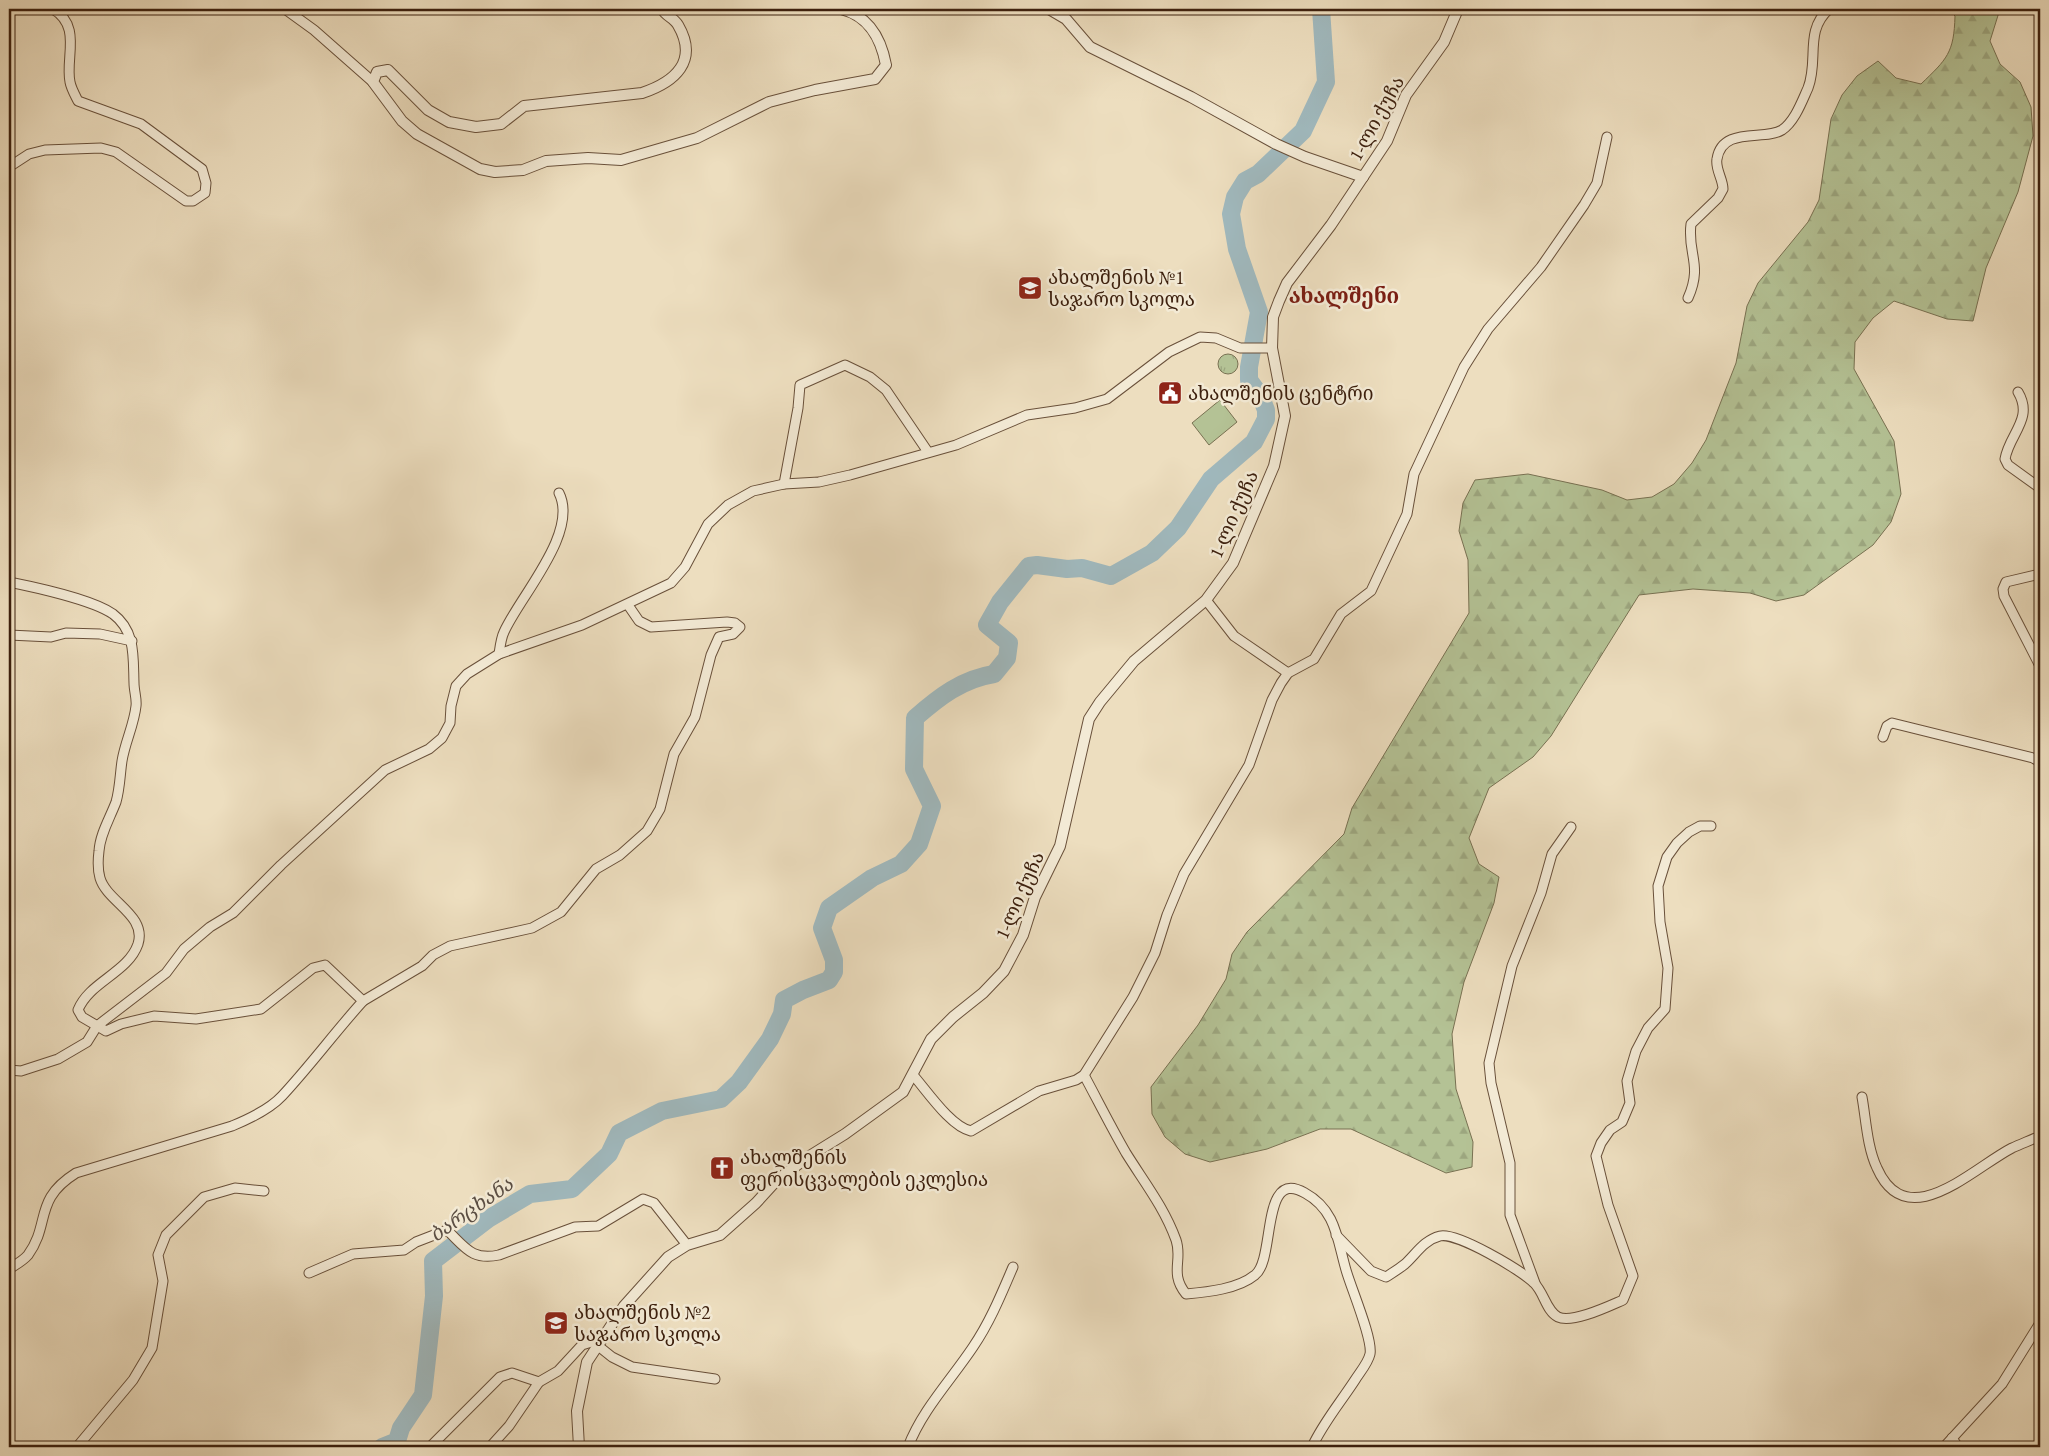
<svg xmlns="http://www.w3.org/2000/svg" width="2049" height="1456" font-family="'EB Garamond','Noto Serif Georgian',serif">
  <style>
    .forest { fill: url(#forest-firs); stroke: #787152 }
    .park { fill: url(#park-tufts); stroke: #787152 }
    .pitch { fill: #b4c295; stroke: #787152 }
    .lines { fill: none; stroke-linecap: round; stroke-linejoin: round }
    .river { stroke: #a0b9be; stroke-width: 18 }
    .minor-casing { stroke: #69503a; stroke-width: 11 }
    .tertiary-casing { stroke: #69503a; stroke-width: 12 }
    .minor { stroke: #f3ead5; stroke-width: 9 }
    .tertiary { stroke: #f3ead5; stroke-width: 10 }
    .labels { text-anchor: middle; stroke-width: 5; stroke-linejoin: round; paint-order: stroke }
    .street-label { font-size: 19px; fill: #3d200e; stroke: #f3ead5 }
    .poi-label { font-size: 19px; fill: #3d200e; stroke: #f3ead5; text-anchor: start }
    .water-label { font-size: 20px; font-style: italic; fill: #5b4e43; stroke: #f3ead5 }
    .quarter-label { font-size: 21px; font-weight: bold; fill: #7a1f14; stroke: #f3ead5 }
  </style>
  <defs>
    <pattern id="forest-firs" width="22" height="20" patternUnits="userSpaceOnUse" patternTransform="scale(1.25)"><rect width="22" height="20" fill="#b4c295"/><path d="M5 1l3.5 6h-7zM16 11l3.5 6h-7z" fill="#9ca67f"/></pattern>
    <pattern id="park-tufts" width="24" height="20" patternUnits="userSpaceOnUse" patternTransform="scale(1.25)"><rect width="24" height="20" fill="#b4c295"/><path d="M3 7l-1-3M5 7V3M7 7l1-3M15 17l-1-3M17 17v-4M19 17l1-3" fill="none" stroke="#9ca67f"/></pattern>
  </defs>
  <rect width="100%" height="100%" fill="#eddebf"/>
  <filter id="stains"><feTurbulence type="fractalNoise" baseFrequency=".004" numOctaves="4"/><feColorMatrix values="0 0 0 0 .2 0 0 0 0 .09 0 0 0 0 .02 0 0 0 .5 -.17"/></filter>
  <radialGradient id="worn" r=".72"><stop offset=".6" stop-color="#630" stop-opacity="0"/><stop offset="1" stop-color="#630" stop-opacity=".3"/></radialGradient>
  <path class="forest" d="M1948,9h52l-10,32 10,23 20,18 11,25 2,29 -15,56 -32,76 -13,53 -26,-2 -53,-18 -21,17 -18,24 -1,27 40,72 7,53 -10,28 -18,23 -69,50 -28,6 -26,-8 -57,-4 -54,6 -88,141 -18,21 -44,31 -20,50 10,26 20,13 -5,26 -30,79 -12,52 4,55 17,53 -1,25 -26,6 -95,-44h-31l-53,20 -57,13 -25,-8 -20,-17 -13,-23 -1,-27 47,-62 28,-46 6,-25 15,-22 97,-98 8,-26 117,-195 -1,-53 -9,-29 4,-28 12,-23 53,-6 74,16 25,10 25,-3 22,-13 18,-21 14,-23 30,-77 11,-57 11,-23 50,-61 11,-22 12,-81 11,-24 15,-19 21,-15 18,17 25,6c26,-25 33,-31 34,-68z"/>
  <circle class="park" cx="1228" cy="364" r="10"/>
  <polygon class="pitch" points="1220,400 1237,422 1209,445 1192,423"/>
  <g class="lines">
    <path class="river" d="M382,1447l15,-6 4,-13 22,-33 11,-99 -1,-35 55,-42 42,-25 42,-5 37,-35 10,-21 43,-22 59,-12 18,-17 31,-43 12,-25 2,-14 19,-10 26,-10 5,-8v-12l-12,-32 7,-20 43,-30 29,-14 18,-20 13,-38 -18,-37 1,-51c24,-21 47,-39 79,-44l13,-16 2,-15 -22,-18 13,-23 29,-36 8,-1 30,4 15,-1 29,8 41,-23 26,-25 33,-49 43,-37 12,-23v-9l-6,-15 -11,-15v-13l10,-55 -22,-63 -6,-35 4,-17 10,-16 13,-7 45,-43 23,-49 -5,-73"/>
    <defs>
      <g id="minor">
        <polyline points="285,9 314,30 373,82"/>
        <path d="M9,167l20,-13 16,-4 56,-2 15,4 70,49h7l12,-8 1,-10 -4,-14 -61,-45 -63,-23c-3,-6 -7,-13 -8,-19 -5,-24 12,-56 -17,-73"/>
        <path d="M1688,298c15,-33 -1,-45 3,-74l27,-26 5,-9c0,-10 -8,-20 -6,-30 5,-33 47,-18 65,-29 13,-9 20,-29 26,-42 11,-28 -4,-57 21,-79"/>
        <path d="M2018,392c16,27 -9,42 -13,67l3,6 32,23"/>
        <polyline points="784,484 798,408 800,385 845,365 870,377 886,390 928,452"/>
        <polyline points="2040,574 2006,582 2003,589 2004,596 2040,666"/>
        <path d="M9,582c25,5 84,18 104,32 23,17 20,44 21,69 0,8 3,16 2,23 -2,19 -11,36 -14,55 -2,13 -2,27 -6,41 -6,16 -16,32 -17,49 -1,8 -1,20 1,27 7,24 47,37 38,66 -10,29 -49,38 -60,66l4,7 24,14 15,-7 33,-8 42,3 65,-10 52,-41 12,-3 38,36c-28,31 -53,65 -81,95 -13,14 -33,23 -50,30l-156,47c-43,27 -25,50 -48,82 -5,6 -13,10 -19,14"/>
        <polyline points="1206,600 1234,636 1288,673"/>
        <polyline points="9,635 51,637 66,633 100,634 132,641"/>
        <path d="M499,654c1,-7 2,-16 5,-22 16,-36 75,-99 55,-139"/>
        <polyline points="1883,737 1887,726 1892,723 2033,758 2040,762"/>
        <polyline points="363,1001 422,966 433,955 450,946 532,928 561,912 596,869 620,855 647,831 660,809 674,754 695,717 711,655 719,637 733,634 740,627 735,623 727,622 651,627 639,621 628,605"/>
        <polyline points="9,1070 21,1071 58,1059 87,1042 97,1026 166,973 184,949 210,927 233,913 281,865 385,770 429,749 442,738 450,723 451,706 456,686 467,674 499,654 582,625 671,583 685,567 708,524 728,505 753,491 784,484 819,482 850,475 956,445 1027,415 1075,408 1107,399 1169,352 1200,337 1216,338 1240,348 1267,348"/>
        <path d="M913,1075c14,16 38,52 58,56l68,-40 37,-11 8,-5 49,-78 22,-44 12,-38 17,-41 65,-109 23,-65 9,-17 7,-10 26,-14 27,-45 30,-23 36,-77 7,-40 50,-107 24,-38 53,-62 43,-62 13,-22 10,-46"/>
        <path d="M1084,1075c14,26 27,52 42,78 18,29 38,54 50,87 7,20 -7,33 10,54 22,-2 52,-5 69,-19 21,-16 5,-108 50,-82 31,17 32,46 41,77 5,18 27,69 24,84 -2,9 -10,18 -15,26 -15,23 -32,43 -43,67"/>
        <path d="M1862,1097c4,22 5,50 15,71 30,68 96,0 135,-20 9,-4 19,-8 28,-12"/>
        <path d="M1336,1235l35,36 15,6c6,-4 13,-8 19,-13 11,-10 19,-24 35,-28 17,-4 81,34 94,47 10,9 12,28 24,34 14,7 51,-11 65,-17l10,-24 -25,-71 -12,-49 5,-13 9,-13 12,-8 8,-19 -3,-22 9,-30 12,-23 17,-19 3,-41 -8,-46 -2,-36 9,-29 10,-14 12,-11 11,-6h11"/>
        <path d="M309,1273l44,-19 51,-4 12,-8 31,-12c18,17 25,31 52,25l76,-28 23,-1 45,-27 11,4 33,42"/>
        <polyline points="1535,1283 1510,1215 1510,1163 1491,1083 1489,1063 1512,966 1541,893 1552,854 1571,827"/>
        <polyline points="597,1345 612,1357 632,1367 715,1379"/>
        <polyline points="1952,1438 1956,1444 1954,1447"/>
        <polyline points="77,1447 133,1380 152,1348 163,1281 158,1255 166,1235 204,1197 235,1188 264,1191"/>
        <polyline points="430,1447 500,1377 512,1373 539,1382 558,1371 582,1345 601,1339"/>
        <polyline points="490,1447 509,1426 539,1382"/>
        <path d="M908,1447c14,-37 43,-67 65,-100 17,-25 28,-52 40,-80"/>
        <polyline points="1944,1447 2002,1384 2040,1323"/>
      </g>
      <g id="tertiary">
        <path d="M662,9c4,7 12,9 16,16 21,36 -3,57 -36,68l-118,13 -23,18 -25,3 -27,-5 -21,-12 -40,-40 -11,2 -4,10 29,39 15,13 63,35 15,3 28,-2 23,-9 42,-3 33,2 76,-22 72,-36 46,-12 60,-11 11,-14c-5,-27 -17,-49 -45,-56"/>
        <polyline points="1049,9 1066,19 1090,47 1191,97 1276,144 1305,157 1363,177"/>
        <polyline points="579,1447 577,1411 587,1362 624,1306 668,1257 687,1245 720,1235 756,1203 777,1180 808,1157 845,1134 903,1092 931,1039 953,1017 983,993 1004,971 1023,935 1035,897 1060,846 1089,719 1100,702 1134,661 1206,600 1233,563 1274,466 1285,416 1272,348 1273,317 1279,301 1287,283 1331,225 1387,141 1406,95 1444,42 1458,9"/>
      </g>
    </defs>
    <use href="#minor" class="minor-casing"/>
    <use href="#tertiary" class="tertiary-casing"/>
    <use href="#minor" class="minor"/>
    <use href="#tertiary" class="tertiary"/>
  </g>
  <defs>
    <symbol id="school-square" viewBox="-11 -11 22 22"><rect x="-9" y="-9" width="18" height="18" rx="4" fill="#8f2418" stroke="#f3ead5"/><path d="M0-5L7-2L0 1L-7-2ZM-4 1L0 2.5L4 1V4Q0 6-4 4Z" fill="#fff"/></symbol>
    <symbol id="civic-square" viewBox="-11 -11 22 22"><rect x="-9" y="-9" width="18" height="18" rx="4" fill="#8f2418" stroke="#f3ead5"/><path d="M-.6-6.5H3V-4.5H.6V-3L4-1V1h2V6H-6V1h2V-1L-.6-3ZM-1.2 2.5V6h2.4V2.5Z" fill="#fff"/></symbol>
    <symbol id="church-square" viewBox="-11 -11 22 22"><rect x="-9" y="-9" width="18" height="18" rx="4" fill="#8f2418" stroke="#f3ead5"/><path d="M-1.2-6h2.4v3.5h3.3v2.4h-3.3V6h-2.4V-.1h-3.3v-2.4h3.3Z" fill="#fff"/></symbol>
  </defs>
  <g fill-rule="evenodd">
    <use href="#school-square" x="1016" y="274" width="28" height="28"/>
    <use href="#civic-square" x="1156" y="379" width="28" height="28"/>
    <use href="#church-square" x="708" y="1154" width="28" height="28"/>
    <use href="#school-square" x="542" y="1309" width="28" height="28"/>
  </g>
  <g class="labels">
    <g class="street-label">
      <text transform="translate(1376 118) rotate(-61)" y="7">1-ლი ქუჩა</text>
      <text transform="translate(1233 514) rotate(-66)" y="7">1-ლი ქუჩა</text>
      <text transform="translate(1019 895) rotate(-66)" y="7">1-ლი ქუჩა</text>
    </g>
    <g class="poi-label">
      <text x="1048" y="284">ახალშენის №1<tspan x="1048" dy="22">საჯარო სკოლა</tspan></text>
      <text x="1188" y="400">ახალშენის ცენტრი</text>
      <text x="740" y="1164">ახალშენის<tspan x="740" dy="22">ფერისცვალების ეკლესია</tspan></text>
      <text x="574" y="1319">ახალშენის №2<tspan x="574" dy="22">საჯარო სკოლა</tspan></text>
    </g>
    <g class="water-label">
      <text transform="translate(471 1209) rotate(-35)" y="7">ბარცხანა</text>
    </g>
    <g class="quarter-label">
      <text x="1344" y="303">ახალშენი</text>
    </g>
  </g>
  <rect width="2049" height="1456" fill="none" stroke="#eddebf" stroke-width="30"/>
  <rect x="10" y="10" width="2029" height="1436" fill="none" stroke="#3d200e" stroke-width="2.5"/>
  <rect x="15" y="15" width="2019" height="1426" fill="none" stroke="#3d200e"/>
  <rect width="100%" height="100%" filter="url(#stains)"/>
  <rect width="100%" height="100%" fill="url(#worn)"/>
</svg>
